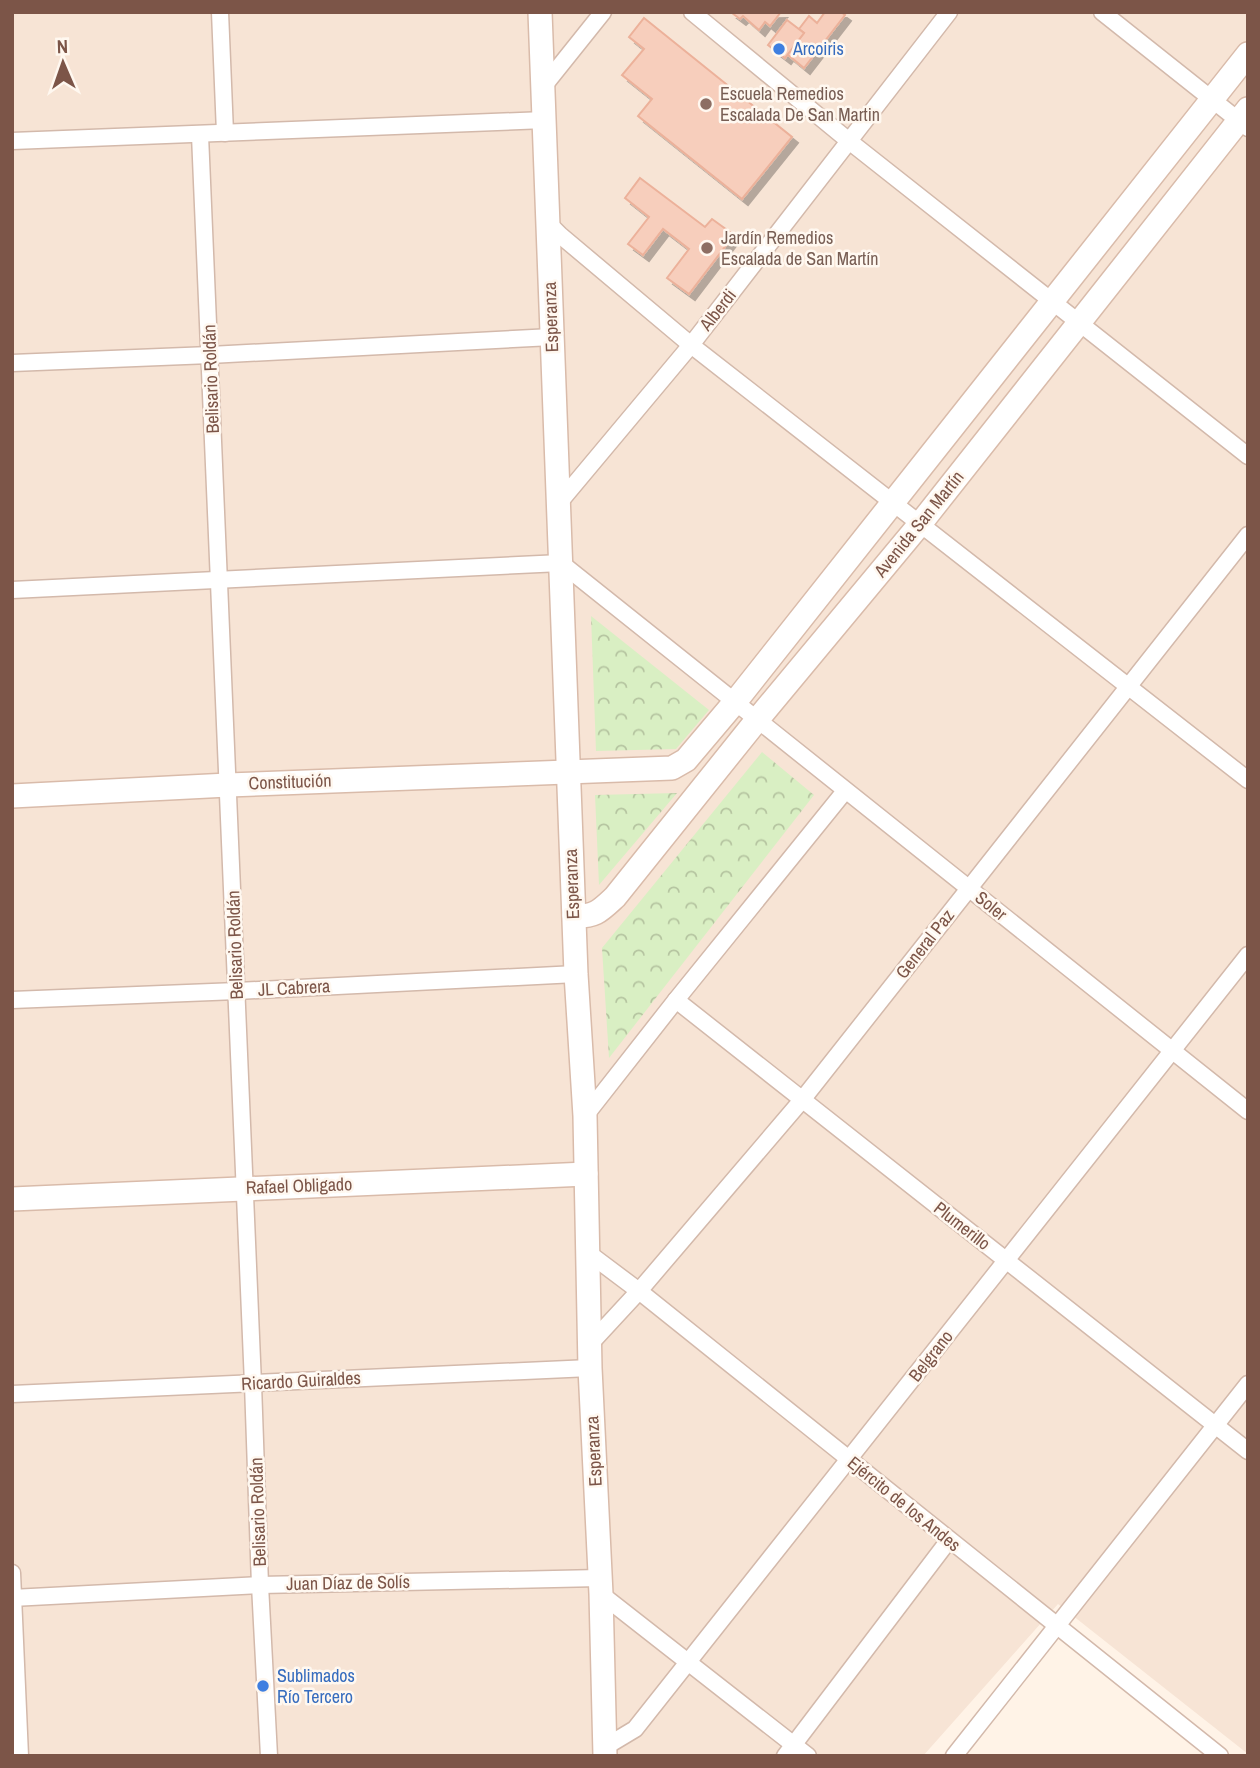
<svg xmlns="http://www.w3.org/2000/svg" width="1260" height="1768" font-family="'Archivo Narrow',sans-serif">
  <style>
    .residential { fill: #f7e4d5 }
    .park { fill: url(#park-crowns) }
    .building { fill: #f7cebc; stroke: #ecb19a; stroke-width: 2; filter: url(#shadow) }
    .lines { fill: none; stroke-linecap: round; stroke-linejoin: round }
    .minor-casing { stroke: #d3b9ab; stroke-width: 19 }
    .secondary-casing { stroke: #d9bbaa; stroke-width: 26 }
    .minor { stroke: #fff; stroke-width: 16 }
    .secondary { stroke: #fff; stroke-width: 23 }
    .shop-dot { fill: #3f7fe0; stroke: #fff8f0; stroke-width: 2.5 }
    .education-dot { fill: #8d6e63; stroke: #fff8f0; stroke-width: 2.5 }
    .labels { text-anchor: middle; stroke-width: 5; stroke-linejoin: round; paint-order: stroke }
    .shop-label { font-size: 18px; fill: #366cbe; stroke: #fff8f0; text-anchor: start }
    .education-label { font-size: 18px; fill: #785e54; stroke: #fff8f0; text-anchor: start }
    .street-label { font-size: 18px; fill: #7c5548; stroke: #fff8f0 }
  </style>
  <defs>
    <pattern id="park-crowns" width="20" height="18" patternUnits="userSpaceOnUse" patternTransform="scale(1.75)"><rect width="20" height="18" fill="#d9efc3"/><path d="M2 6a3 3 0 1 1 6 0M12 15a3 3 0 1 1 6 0" fill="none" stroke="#b5c4a0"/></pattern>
    <filter id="shadow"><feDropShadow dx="6" dy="6" stdDeviation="0" flood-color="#0004"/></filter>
  </defs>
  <rect width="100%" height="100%" fill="#fff3e7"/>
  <polygon class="residential" points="12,12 1248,12 1248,1754 1058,1604 923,1756 12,1756"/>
  <g class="park">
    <polygon points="591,616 709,710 676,749 596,751"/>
    <polygon points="762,752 814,795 609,1058 602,948"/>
    <polygon points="677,793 599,885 595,795"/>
  </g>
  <g class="building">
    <polygon points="781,12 770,26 765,22 759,30 743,16 740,19 732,13"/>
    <polygon points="825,12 841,12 845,15 804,68 787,54 804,33 799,29 809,16 817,23"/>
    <polygon points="644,18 792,137 742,199 638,116 652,99 622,75 644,49 629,37"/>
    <polygon points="787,20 804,33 785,58 768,45"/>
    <polygon points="640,178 705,227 712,219 734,235 689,294 667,278 689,249 663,229 643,255 628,244 649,217 625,198"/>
  </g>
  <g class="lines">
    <defs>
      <g id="minor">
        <polyline points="220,12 225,133"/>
        <polyline points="692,12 849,141 1248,456"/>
        <polyline points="1102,12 1248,128"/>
        <polyline points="543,87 603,12"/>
        <polyline points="200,135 253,1384 260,1585 269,1756"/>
        <polyline points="12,141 545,120"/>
        <polyline points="548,223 560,235 691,345 1248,780"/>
        <polyline points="12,363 210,355 552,337"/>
        <polyline points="558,504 691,345 949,12"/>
        <polyline points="12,590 561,563 1248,1111"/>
        <polyline points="12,1000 237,991 576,974"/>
        <polyline points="676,1000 1248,1451"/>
        <polyline points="585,1116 676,1000 845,791"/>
        <polyline points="587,1252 639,1291 1220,1756"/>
        <polyline points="590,1344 639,1291 802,1100 1248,535"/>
        <polyline points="12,1394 590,1368"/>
        <polyline points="12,1573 20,1756"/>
        <polyline points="601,1594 808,1756"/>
        <polyline points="12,1598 260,1585 600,1578"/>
        <polyline points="605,1747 635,1729 1248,955"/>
        <polyline points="785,1756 949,1540"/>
        <polyline points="954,1756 1248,1384"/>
      </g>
      <g id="secondary">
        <polyline points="540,12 576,974 585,1116 590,1368 601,1594 605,1756"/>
        <polyline points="12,796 228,785 672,768 686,760 735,702 1248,54"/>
        <path d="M574,916c21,1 26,-5 41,-19l142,-177 163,-196 328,-415"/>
        <polyline points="12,1199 586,1174"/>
      </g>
    </defs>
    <use href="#minor" class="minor-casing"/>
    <use href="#secondary" class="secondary-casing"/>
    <use href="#minor" class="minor"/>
    <use href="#secondary" class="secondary"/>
  </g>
  <g class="shop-dot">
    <circle cx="779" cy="49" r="7"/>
    <circle cx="263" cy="1686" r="7"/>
  </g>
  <g class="education-dot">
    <circle cx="706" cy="104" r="7"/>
    <circle cx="707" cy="248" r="7"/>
  </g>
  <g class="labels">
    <g class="shop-label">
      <text x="793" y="55">Arcoiris</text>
      <text x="277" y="1682">Sublimados<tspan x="277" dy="21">Río Tercero</tspan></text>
    </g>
    <g class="education-label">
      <text x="720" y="100">Escuela Remedios<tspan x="720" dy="21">Escalada De San Martin</tspan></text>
      <text x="721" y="244">Jardín Remedios<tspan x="721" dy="21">Escalada de San Martín</tspan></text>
    </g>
    <g class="street-label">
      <text transform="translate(718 310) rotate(-52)" y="6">Alberdi</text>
      <text transform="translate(551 317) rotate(-92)" y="6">Esperanza</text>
      <text transform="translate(211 379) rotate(-92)" y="6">Belisario Roldán</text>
      <text transform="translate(919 524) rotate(-51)" y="6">Avenida San Martín</text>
      <text transform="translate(290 782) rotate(-2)" y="6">Constitución</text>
      <text transform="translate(572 884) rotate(-92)" y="6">Esperanza</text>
      <text transform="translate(991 906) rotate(39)" y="6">Soler</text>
      <text transform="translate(925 944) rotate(-52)" y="6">General Paz</text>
      <text transform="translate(235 945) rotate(-92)" y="6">Belisario Roldán</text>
      <text transform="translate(294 988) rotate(-3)" y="6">JL Cabrera</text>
      <text transform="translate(299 1186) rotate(-2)" y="6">Rafael Obligado</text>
      <text transform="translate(962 1226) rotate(38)" y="6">Plumerillo</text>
      <text transform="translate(931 1356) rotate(-52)" y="6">Belgrano</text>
      <text transform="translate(301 1381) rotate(-3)" y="6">Ricardo Guiraldes</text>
      <text transform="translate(594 1451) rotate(-93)" y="6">Esperanza</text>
      <text transform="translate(904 1504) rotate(39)" y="6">Ejército de los Andes</text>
      <text transform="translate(258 1512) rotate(-92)" y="6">Belisario Roldán</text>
      <text transform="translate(348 1583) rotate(-1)" y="6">Juan Díaz de Solís</text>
    </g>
  </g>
  <rect width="1260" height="1768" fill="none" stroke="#7c5548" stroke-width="28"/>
  <g transform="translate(63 63) rotate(358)" stroke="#fff8f0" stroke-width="5" paint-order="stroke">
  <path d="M0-5L12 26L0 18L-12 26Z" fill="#7c5548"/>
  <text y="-10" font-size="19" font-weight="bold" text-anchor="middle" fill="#7c5548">N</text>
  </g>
</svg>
